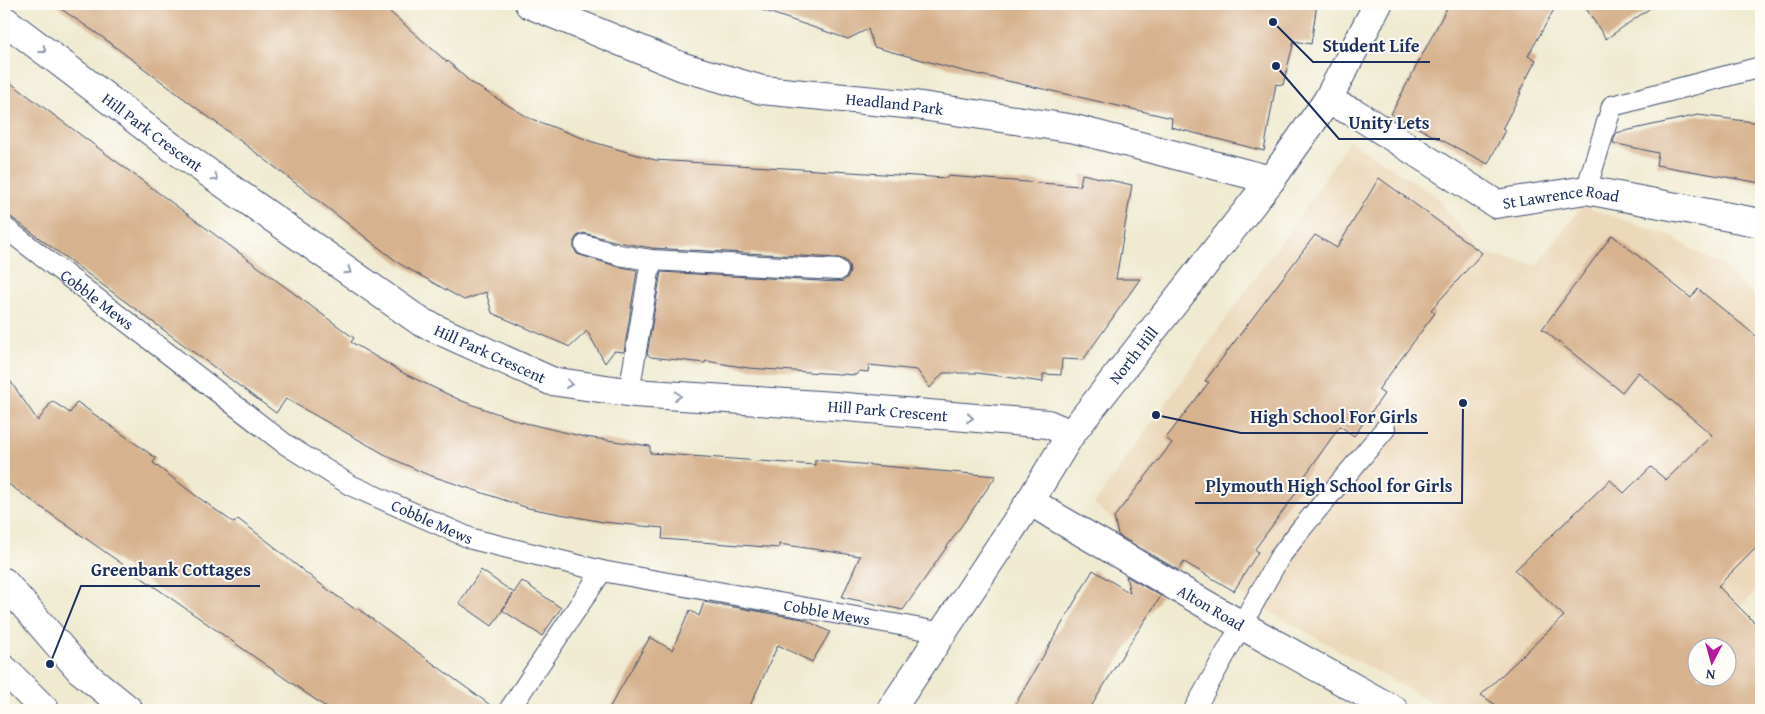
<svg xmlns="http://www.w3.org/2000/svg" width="1765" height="714" font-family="'Gentium Book Plus',serif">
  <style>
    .built { fill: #ecd8ba }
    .building { fill: #d7b28e; fill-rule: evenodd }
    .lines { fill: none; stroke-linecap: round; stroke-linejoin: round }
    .lane-casing { stroke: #3b4b6f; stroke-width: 22 }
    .street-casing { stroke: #3b4b6f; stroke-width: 30 }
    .secondary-casing { stroke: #3b4b6f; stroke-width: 30 }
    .lane { stroke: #fff; stroke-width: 20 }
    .street { stroke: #fff; stroke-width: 28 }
    .secondary { stroke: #fff; stroke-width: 28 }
    .oneway { stroke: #8d97ae }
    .labels { text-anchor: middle; stroke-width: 4; stroke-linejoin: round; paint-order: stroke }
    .street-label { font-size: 16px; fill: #1b2f5e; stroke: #fdfcf7 }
    .leader { fill: none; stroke: #1b2f5e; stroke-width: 2 }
    .callout-dot { fill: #1b2f5e; stroke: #fdfcf7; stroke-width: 2 }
    .callout-label { font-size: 18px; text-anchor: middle; font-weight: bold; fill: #1b2f5e; stroke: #fdfcf7; stroke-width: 4; stroke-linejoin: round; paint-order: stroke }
  </style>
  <rect width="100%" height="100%" fill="#fdfcf7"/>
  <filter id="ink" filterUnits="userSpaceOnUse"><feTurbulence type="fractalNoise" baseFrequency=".02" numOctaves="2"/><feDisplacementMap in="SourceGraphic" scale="10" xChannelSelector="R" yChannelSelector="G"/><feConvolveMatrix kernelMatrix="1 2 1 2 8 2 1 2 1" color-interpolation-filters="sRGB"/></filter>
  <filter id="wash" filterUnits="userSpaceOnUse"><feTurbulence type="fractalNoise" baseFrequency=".0096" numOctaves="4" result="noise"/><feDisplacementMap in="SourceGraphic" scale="20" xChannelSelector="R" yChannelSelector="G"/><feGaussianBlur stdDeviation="1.12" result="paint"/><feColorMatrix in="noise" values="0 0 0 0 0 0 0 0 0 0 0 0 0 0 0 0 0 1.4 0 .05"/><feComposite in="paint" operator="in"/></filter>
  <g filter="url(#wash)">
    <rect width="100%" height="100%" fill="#efead0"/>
    <polygon class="built" points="1349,140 1434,195 1482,253 1537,265 1582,206 1670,236 1723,267 1761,303 1761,586 1703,646 1698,646 1697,652 1642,710 1445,710 1234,591 1115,521 1094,504 1313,197"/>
    <g id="blocks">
      <g class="building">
        <polygon points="54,4 381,4 447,62 448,61 470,82 529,118 593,142 655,160 947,178 947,176 1080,186 1082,174 1132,185 1116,279 1140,279 1083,360 1062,359 1061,375 1043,374 1043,382 977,373 943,373 930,388 917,370 869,365 868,372 859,371 856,375 823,373 748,368 706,361 705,363 651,357 647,354 661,272 837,282 843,281 848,277 850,271 849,265 845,260 839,258 652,248 622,243 583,233 577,236 574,241 574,248 577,254 616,266 637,270 624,352 614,351 605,363 587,331 570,347 492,313 486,292 464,300 400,264 263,158 102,37"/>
        <polygon points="760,4 1317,4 1311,44 1294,41 1283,85 1276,84 1264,151 1171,127 1172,118 963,71 874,47 868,29 848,39 759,9"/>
        <polygon points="1449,4 1557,4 1528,56 1536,60 1519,93 1521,93 1502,129 1505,130 1488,164 1391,114"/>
        <polygon points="1583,4 1656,4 1606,39"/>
        <polygon points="4,78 354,338 351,342 405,374 462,401 521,422 585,437 650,446 650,453 815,465 815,460 996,476 903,610 842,597 860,556 779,544 779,548 662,539 663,528 603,522 528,508 426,474 393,459 286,399 276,413 4,212"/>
        <polygon points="1698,115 1761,123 1761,183 1656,165 1658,153 1613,143 1616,133"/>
        <polygon points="1379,178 1482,253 1431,310 1435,313 1378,390 1384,394 1354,436 1340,426 1297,487 1299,489 1255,549 1258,552 1234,591 1184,562 1178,570 1118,535 1114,517 1172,443 1166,438 1209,382 1205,381 1315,235 1337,248"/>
        <path d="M1612,235l79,63 7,-9 63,51v203l-43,43 43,43v81h-258l-22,-15 83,-79 -49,-46 95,-90 14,13 27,-26 15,13 46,-45 -74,-63 -16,20 -80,-63zM1698,646h30v30h-30z"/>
        <polygon points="4,372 38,421 52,401 70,413 77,402 156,458 153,463 195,495 234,523 238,519 275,547 275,548 315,580 356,610 357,608 497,710 330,710 4,481"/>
        <polygon points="481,570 514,593 492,626 459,603"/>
        <polygon points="1093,570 1130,593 1126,576 1161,596 1128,646 1089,710 1012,710"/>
        <polygon points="522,581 561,608 542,636 502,610"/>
        <polygon points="704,602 803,619 830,632 812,662 778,645 748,710 608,710 650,637 672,650 690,610 699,616"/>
      </g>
    </g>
  </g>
  <g filter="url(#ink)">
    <use href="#blocks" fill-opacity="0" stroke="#3b4b6f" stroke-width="1"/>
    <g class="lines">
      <defs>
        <g id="lane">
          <polyline points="1586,190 1612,106 1761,67"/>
          <path id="s1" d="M4,227l281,217 65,41 122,54 130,32 342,62"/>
          <polyline points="585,245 619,255 651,260 838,270"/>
          <polyline points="629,393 651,260"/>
          <polyline points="509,710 602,571"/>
          <polyline points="1194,710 1279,558 1301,529 1385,429"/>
        </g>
        <g id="street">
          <path id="s2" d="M529,4l154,63 79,23 153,15 160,24 196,51"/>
          <path id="s3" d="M4,20l169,128 248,174 130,59 83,12 200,13 214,18 23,10"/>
          <path id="s4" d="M1327,101l28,12 141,91 90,-14 175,33"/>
          <path id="s5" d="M1030,501l24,15 189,110 151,84"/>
          <polyline points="4,582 80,670 129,710"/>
        </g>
        <g id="secondary">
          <polyline points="4,669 45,710"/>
          <path id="s6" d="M891,710l139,-209 41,-67 200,-254 56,-79 51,-97"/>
        </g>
      </defs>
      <use href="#lane" class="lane-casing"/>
      <use href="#street" class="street-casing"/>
      <use href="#secondary" class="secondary-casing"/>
      <use href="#lane" class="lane"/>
      <use href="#street" class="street"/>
      <use href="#secondary" class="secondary"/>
    </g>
    <defs><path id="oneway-chevron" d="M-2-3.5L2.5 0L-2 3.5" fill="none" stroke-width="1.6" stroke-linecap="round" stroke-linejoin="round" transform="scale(1.25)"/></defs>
    <g class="oneway">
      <use href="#oneway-chevron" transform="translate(43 50) rotate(37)"/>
      <use href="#oneway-chevron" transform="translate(215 178) rotate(35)"/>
      <use href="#oneway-chevron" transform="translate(348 271) rotate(35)"/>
      <use href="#oneway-chevron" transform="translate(569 384) rotate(8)"/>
      <use href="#oneway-chevron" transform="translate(678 396) rotate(4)"/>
      <use href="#oneway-chevron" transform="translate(970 418) rotate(5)"/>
    </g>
  </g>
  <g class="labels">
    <g class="street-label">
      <text dy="6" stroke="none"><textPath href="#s2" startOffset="382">Headland Park</textPath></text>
      <text dy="6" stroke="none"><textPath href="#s3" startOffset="186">Hill Park Crescent</textPath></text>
      <text dy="6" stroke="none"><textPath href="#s4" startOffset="264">St Lawrence Road</textPath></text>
      <text dy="6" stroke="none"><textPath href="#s1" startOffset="118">Cobble Mews</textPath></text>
      <text dy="6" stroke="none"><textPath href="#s3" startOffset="591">Hill Park Crescent</textPath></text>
      <text dy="6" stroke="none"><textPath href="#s6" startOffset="430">North Hill</textPath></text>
      <text dy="6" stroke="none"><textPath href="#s3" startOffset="996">Hill Park Crescent</textPath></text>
      <text dy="6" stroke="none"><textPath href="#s1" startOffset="522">Cobble Mews</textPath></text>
      <text dy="6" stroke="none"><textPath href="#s5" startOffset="210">Alton Road</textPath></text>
      <text dy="6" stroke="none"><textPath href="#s1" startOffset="928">Cobble Mews</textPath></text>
    </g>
  </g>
  <path class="leader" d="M1273 22L1313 62H1430M1276 66L1339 139H1440M1156 415L1241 433H1428M1463 403L1462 503H1195M50 664L81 586H260"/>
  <g class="callout-dot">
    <circle cx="1273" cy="22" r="5"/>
    <circle cx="1276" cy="66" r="5"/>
    <circle cx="1156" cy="415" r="5"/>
    <circle cx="1463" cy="403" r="5"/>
    <circle cx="50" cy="664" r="5"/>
  </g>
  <g class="callout-label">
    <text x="1371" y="52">Student Life</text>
    <text x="1389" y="129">Unity Lets</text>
    <text x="1334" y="423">High School For Girls</text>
    <text x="1329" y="492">Plymouth High School for Girls</text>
    <text x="171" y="576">Greenbank Cottages</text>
  </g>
  <rect width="1765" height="714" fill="none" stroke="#fdfcf7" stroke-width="20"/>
  <g transform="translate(1712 662) rotate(186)"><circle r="24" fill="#fdfcf7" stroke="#a3aaba"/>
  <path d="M0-4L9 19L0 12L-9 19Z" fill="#b5179e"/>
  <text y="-8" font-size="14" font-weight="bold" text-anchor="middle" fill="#1b2f5e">N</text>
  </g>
</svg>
